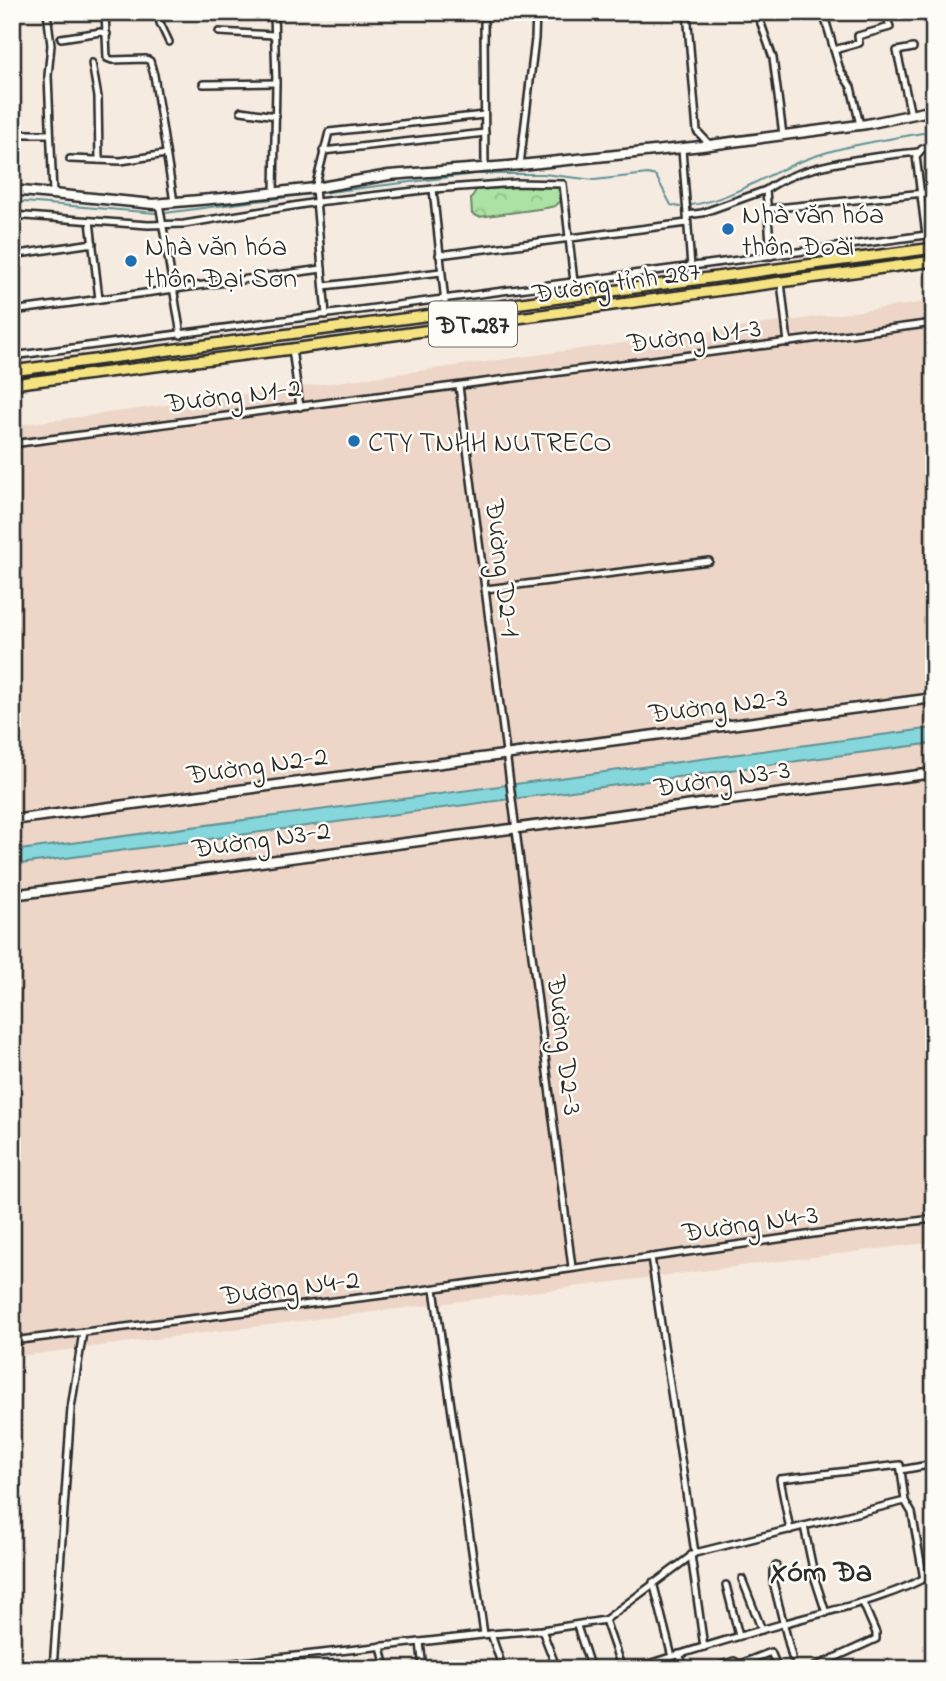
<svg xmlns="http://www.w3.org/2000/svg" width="946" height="1681" font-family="'Indie Flower',sans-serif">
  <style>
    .built { fill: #edd6c7 }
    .forest { fill: url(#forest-crowns); stroke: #6c8668; stroke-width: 2 }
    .water { fill: #85d7db; stroke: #619295; stroke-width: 2 }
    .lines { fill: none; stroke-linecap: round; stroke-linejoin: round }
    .stream { stroke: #619295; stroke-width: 2 }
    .street-casing { stroke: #2b2b2b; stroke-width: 10 }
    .secondary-casing { stroke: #2b2b2b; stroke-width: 13 }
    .primary-casing { stroke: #2b2b2b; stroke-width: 14 }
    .street { stroke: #fdfcf7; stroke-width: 5 }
    .secondary { stroke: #fdfcf7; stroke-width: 8 }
    .primary { stroke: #f5e382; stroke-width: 9 }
    .poi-dot { fill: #1f6fb2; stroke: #fdfcf7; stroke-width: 2.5 }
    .labels { text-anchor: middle; stroke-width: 5; stroke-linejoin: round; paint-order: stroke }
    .shield { fill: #fdfcf7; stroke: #6a6a68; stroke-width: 2 }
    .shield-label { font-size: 26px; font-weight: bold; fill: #2b2b2b }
    .poi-label { font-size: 28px; fill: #2b2b2b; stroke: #fdfcf7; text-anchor: start }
    .street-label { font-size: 28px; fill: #2b2b2b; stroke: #fdfcf7 }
    .neighbourhood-label { font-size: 30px; font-weight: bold; fill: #2b2b2b; stroke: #fdfcf7 }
  </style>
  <defs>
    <pattern id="forest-crowns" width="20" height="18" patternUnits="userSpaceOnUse" patternTransform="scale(1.75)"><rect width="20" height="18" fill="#ace2a4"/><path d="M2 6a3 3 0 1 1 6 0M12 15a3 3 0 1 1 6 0" fill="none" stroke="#94c28d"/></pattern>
  </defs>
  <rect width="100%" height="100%" fill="#f6ebe1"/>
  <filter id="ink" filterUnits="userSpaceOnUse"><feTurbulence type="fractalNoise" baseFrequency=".0143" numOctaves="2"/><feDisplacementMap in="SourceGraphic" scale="14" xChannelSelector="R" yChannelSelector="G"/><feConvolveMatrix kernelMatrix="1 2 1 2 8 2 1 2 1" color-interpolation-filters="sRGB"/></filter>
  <g filter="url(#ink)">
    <polygon class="built" points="934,301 934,1242 12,1357 12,426"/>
    <polygon class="forest" points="529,186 558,187 561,201 555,206 546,208 479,217 472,214 471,199 476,190"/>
    <polygon class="water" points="934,728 934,743 12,865 12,851"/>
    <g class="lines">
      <g class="stream">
        <polyline points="321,193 475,174 544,174 594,180 648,174 656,176 671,205 680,207"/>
        <polyline points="12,201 156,213"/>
        <path d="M691,205c41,-5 78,-33 116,-46 40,-15 85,-20 127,-28"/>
        <polyline points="165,213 310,194"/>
      </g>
      <defs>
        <g id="street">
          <polyline points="47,12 51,45 48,76 53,194"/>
          <polyline points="105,12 107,58 112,60 146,59 150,61 154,75 174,202"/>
          <polyline points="159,12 160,23 169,42"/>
          <polyline points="274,12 276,83 274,193"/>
          <polyline points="687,12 697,131 710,145"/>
          <polyline points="757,12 773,58 783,135"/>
          <polyline points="823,12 840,70 851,87 860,125"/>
          <polyline points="484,23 485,168"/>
          <polyline points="219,32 274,35"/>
          <polyline points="61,38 101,32 107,34"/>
          <polyline points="834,50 859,43 858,36 890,27 885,12"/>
          <polyline points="92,63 98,97 99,160"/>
          <polyline points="203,84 276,83"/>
          <polyline points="241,111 276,116"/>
          <polyline points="911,115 897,51 913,48"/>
          <polyline points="12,134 50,134"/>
          <polyline points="682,149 692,280"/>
          <polyline points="323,151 485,133"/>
          <polyline points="70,159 121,161 166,154"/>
          <polyline points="520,165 535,39 536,12"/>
          <polyline points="433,189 516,183 563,184 574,282"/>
          <polyline points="159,203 181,335"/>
          <polyline points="767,209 934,192"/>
          <polyline points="12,215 148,225 184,224 317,202 433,189 446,312"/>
          <polyline points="687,215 702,213 766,190"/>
          <polyline points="90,221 99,299"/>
          <polyline points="926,235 916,156 922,149 934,146"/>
          <polyline points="12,255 93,243"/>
          <polyline points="439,255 687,223"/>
          <path d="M771,256l-5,-66c36,-27 107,-33 152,-38"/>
          <polyline points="781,282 788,343"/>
          <polyline points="324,286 441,272"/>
          <polyline points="12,311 322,269"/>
          <polyline points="326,315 315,188 329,132 484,115"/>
          <polyline points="292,349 300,407"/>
          <polyline points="12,356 934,234"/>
          <polyline points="459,386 572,1267"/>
          <polyline points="12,444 934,323"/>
          <polyline points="486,589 709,561"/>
          <polyline points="651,1257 695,1553"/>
          <polyline points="434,1289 484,1634"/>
          <polyline points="12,1341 415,1291 855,1228 934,1219"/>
          <polyline points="905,1501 912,1513 924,1579"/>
          <polyline points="804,1526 815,1579 826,1613"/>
          <polyline points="790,1530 780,1479 900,1465 901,1470"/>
          <polyline points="691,1555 704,1647"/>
          <polyline points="776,1566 773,1571 773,1582 792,1657"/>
          <polyline points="742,1579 762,1630"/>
          <polyline points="653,1582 672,1657"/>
          <polyline points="726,1585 739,1636"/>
          <polyline points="605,1620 622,1669"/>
          <polyline points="577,1626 591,1669"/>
          <polyline points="542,1630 557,1669"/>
          <polyline points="491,1634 503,1669"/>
          <polyline points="420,1642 423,1669"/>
          <polyline points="381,1646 386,1669"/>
          <polyline points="679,1654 685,1669"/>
          <polyline points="53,1669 71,1408 83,1332"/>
          <polyline points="180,1669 491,1634 542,1630 605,1620 695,1553 905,1501 901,1470 934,1464"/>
          <path d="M633,1669c50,-16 99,-31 149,-45 52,-15 105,-24 152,-51"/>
          <polyline points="709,1669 734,1661 740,1664 771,1652 778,1669"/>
          <polyline points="810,1669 876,1639 876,1633 863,1603"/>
        </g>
        <g id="secondary">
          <polyline points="12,190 153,204 223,198 315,188 389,175 520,165 702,146 867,124 934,110"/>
          <polyline points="12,820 934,698"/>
          <polyline points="12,895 934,773"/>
        </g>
        <g id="primary">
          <polyline points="12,371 934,248"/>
          <polyline points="12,384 292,349 934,261"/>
        </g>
      </defs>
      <use href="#street" class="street-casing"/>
      <use href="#secondary" class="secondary-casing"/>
      <use href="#primary" class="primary-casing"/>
      <use href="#street" class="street"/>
      <use href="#secondary" class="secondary"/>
      <use href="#primary" class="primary"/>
    </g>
  </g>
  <g class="poi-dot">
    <circle cx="728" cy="229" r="7"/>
    <circle cx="131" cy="261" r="7"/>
    <circle cx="354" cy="441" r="7"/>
  </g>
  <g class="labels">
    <rect class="shield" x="429" y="301.5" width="88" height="45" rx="5"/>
    <g class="shield-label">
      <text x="473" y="333">ĐT.287</text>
    </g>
    <g class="poi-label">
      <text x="742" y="223">Nhà văn hóa<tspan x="742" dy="32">thôn Đoài</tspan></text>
      <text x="145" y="255">Nhà văn hóa<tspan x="145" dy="32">thôn Đại Sơn</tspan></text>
      <text x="368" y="451">CTY TNHH NUTRECO</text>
    </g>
    <g class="street-label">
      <text transform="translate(616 281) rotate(-8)" y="10">Đường tỉnh 287</text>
      <text transform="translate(694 334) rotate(-7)" y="10">Đường N1-3</text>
      <text transform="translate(233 394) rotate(-7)" y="10">Đường N1-2</text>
      <text transform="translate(504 568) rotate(83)" y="10">Đường D2-1</text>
      <text transform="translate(718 704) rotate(-7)" y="10">Đường N2-3</text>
      <text transform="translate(257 764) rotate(-8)" y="10">Đường N2-2</text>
      <text transform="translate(722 777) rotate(-8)" y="10">Đường N3-3</text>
      <text transform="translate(261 838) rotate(-8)" y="10">Đường N3-2</text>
      <text transform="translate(566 1045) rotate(83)" y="10">Đường D2-3</text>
      <text transform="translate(750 1222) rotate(-8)" y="10">Đường N4-3</text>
      <text transform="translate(290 1286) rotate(-7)" y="10">Đường N4-2</text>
    </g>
    <g class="neighbourhood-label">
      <text x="821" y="1581">Xóm Đa</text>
    </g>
  </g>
  <rect width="946" height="1681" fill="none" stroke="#fdfcf7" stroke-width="42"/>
  <rect x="21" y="21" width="904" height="1639" fill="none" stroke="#2b2b2b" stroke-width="2.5" filter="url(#ink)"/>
</svg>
